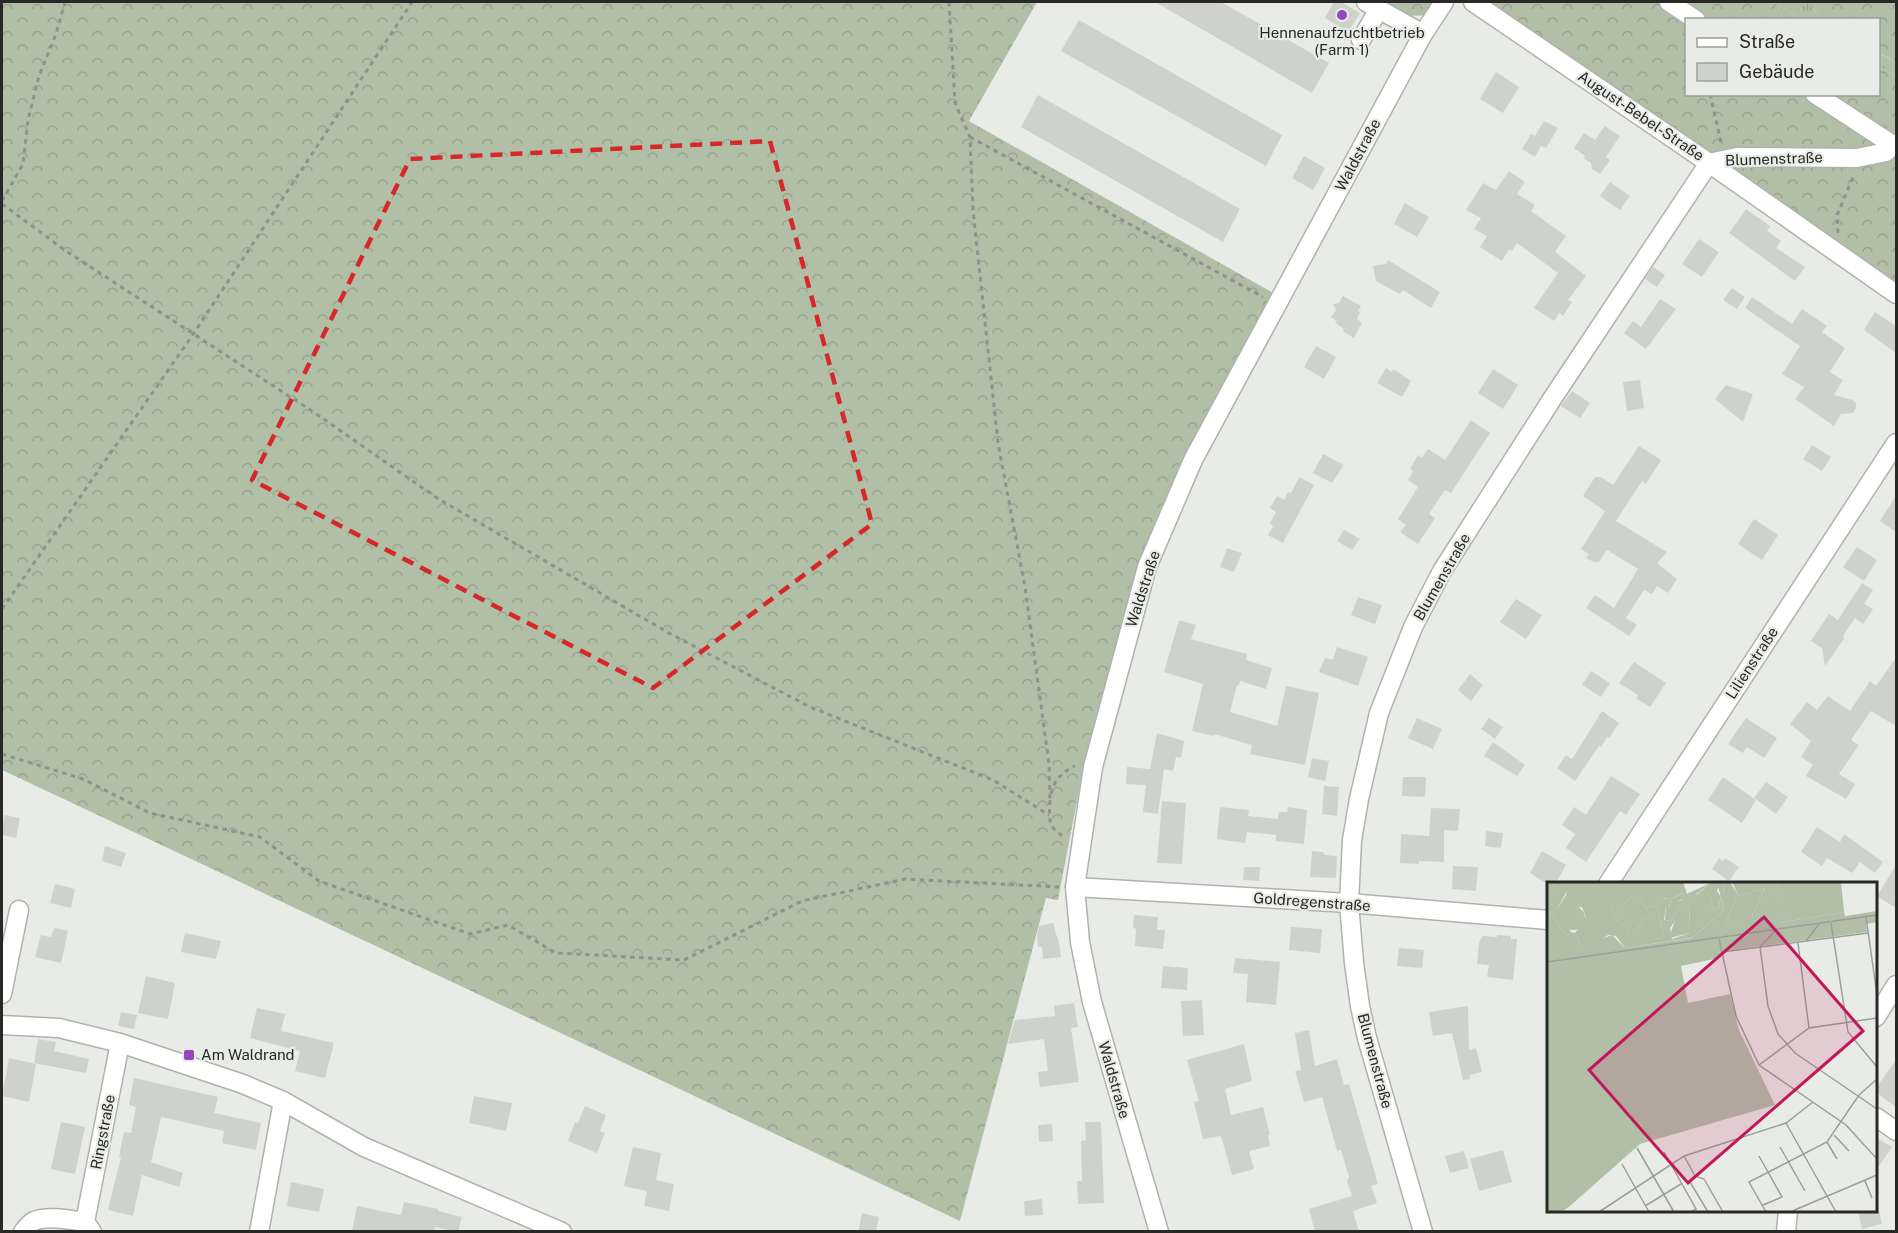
<svg xmlns="http://www.w3.org/2000/svg" width="1898" height="1233" font-family="'Public Sans',sans-serif">
  <style>
    .grass { fill: url(#grass-tufts) }
    .forest { fill: url(#forest-crowns) }
    .building { fill: #cfd2cc }
    .lines { fill: none; stroke-linecap: round; stroke-linejoin: round }
    .minor-casing { stroke: #afb2ad; stroke-width: 21 }
    .path { stroke: #8f918d; stroke-width: 3; stroke-dasharray: 4.5 4.5; stroke-linecap: butt }
    .minor { stroke: #fff; stroke-width: 18 }
    .marked { fill: none; stroke: #d62828; stroke-width: 4.5; stroke-dasharray: 12 8; stroke-linejoin: round }
    .poi-dot { fill: #9349bc; stroke: #e9ece6; stroke-width: 2 }
    .labels { text-anchor: middle; stroke-width: 4.5; stroke-linejoin: round; paint-order: stroke }
    .poi-label { font-size: 15px; fill: #282927; stroke: #e9ece6 }
    .street-label { font-size: 15px; fill: #282927; stroke: #e9ece6 }
    .inset-road { fill: none; stroke: #9c9e9a; stroke-width: 1.5 }
    .view { fill: #c2185b; fill-opacity: 0.15; stroke: #c2185b; stroke-width: 3 }
    .inset-edge { fill: none; stroke: #282927; stroke-width: 3 }
  </style>
  <defs>
    <pattern id="grass-tufts" width="24" height="20" patternUnits="userSpaceOnUse" patternTransform="scale(1.5)"><rect width="24" height="20" fill="#b1bfa7"/><path d="M3 7l-1-3M5 7V3M7 7l1-3M15 17l-1-3M17 17v-4M19 17l1-3" fill="none" stroke="#98a490"/></pattern>
    <pattern id="forest-crowns" width="20" height="18" patternUnits="userSpaceOnUse" patternTransform="scale(1.5)"><rect width="20" height="18" fill="#b1bfa7"/><path d="M2 6a3 3 0 1 1 6 0M12 15a3 3 0 1 1 6 0" fill="none" stroke="#98a490"/></pattern>
  </defs>
  <rect width="100%" height="100%" fill="#e9ece6"/>
  <g class="grass">
    <polygon points="1772,2 1807,2 1822,19 1802,19"/>
    <polygon points="1878,53 1896,62 1896,77 1879,66"/>
  </g>
  <g class="forest">
    <polygon points="2,2 1037,2 969,121 1275,294 1200,428 1138,563 1084,764 1058,900 1046,898 960,1221 2,770"/>
    <polygon points="1376,2 1452,2 1445,15 1401,16"/>
    <polygon points="1482,2 1772,2 1802,19 1686,20 1686,94 1878,94 1879,66 1896,77 1896,285"/>
    <polygon points="1807,2 1896,2 1896,62 1879,53 1878,20 1822,19"/>
  </g>
  <g class="building">
    <polygon points="1155,2 1221,2 1329,63 1312,93"/>
    <polygon points="1334,2 1341,2 1360,13 1348,32 1325,18"/>
    <polygon points="1079,20 1282,135 1266,166 1061,51"/>
    <polygon points="1496,72 1519,87 1503,113 1480,99"/>
    <polygon points="1038,95 1240,209 1223,242 1021,127"/>
    <polygon points="1544,121 1558,128 1546,148 1541,146 1535,157 1522,149 1531,134 1535,136"/>
    <polygon points="1605,126 1620,136 1606,157 1610,160 1600,174 1592,169 1591,163 1583,158 1585,156 1574,148 1584,133 1595,140"/>
    <polygon points="1304,156 1325,168 1313,190 1292,178"/>
    <polygon points="1509,171 1525,182 1517,194 1535,205 1531,211 1566,236 1555,252 1586,276 1568,300 1572,302 1563,316 1559,313 1554,321 1534,308 1558,273 1517,243 1512,251 1509,249 1502,261 1480,247 1487,236 1474,229 1481,218 1466,210 1483,183 1496,190"/>
    <polygon points="1610,182 1630,196 1620,210 1600,196"/>
    <polygon points="1405,203 1429,217 1417,237 1394,224"/>
    <polygon points="1746,209 1770,226 1767,231 1781,241 1776,248 1805,267 1795,281 1729,233"/>
    <polygon points="1699,239 1719,252 1702,277 1682,264"/>
    <polygon points="1388,260 1440,292 1431,308 1403,290 1400,294 1376,281 1373,266 1386,264"/>
    <polygon points="1653,267 1665,275 1657,287 1645,279"/>
    <polygon points="1732,288 1745,297 1737,309 1723,300"/>
    <polygon points="1343,296 1361,306 1358,311 1360,312 1357,319 1362,323 1354,338 1344,332 1343,328 1337,324 1335,320 1331,317 1336,310 1333,304 1339,303"/>
    <polygon points="1752,297 1792,324 1802,309 1827,326 1822,332 1845,348 1830,372 1843,380 1834,395 1853,400 1856,403 1856,408 1853,413 1841,414 1834,426 1795,399 1804,387 1782,374 1800,346 1745,308"/>
    <polygon points="1660,299 1676,309 1646,349 1624,333 1633,321 1641,327"/>
    <polygon points="1875,312 1896,326 1896,353 1864,330"/>
    <polygon points="1316,346 1336,357 1324,379 1304,367"/>
    <polygon points="1386,368 1392,372 1393,369 1411,381 1402,397 1377,383"/>
    <polygon points="1493,369 1518,385 1503,409 1478,393"/>
    <polygon points="1640,380 1644,408 1627,411 1623,382"/>
    <polygon points="1726,385 1753,394 1743,422 1715,399"/>
    <polygon points="1572,391 1590,403 1580,418 1561,406"/>
    <polygon points="1471,420 1490,433 1451,493 1445,490 1429,514 1435,518 1418,544 1400,532 1406,525 1398,519 1418,487 1408,480 1413,471 1410,469 1418,455 1422,458 1428,449 1445,460"/>
    <polygon points="1812,445 1831,457 1822,471 1803,459"/>
    <polygon points="1639,446 1661,460 1646,484 1642,481 1616,521 1667,552 1657,563 1677,579 1668,593 1657,586 1652,594 1644,590 1626,618 1637,625 1629,636 1586,608 1595,595 1614,608 1638,569 1607,550 1599,562 1594,562 1586,558 1589,554 1581,549 1605,511 1583,496 1595,477 1601,477 1613,485"/>
    <polygon points="1323,454 1344,465 1332,483 1313,473"/>
    <polygon points="1299,477 1314,485 1283,543 1268,535 1273,527 1270,523 1276,512 1270,508 1277,496 1284,500 1288,492 1291,493"/>
    <polygon points="1896,496 1896,532 1880,521"/>
    <polygon points="1754,519 1778,535 1762,560 1738,544"/>
    <polygon points="1344,530 1360,539 1352,550 1337,541"/>
    <polygon points="1857,547 1877,560 1864,581 1843,567"/>
    <polygon points="1227,548 1242,553 1234,572 1220,567"/>
    <polygon points="1862,583 1873,590 1864,604 1873,609 1863,624 1855,618 1843,636 1844,639 1825,666 1822,648 1811,641 1829,614 1838,620"/>
    <polygon points="1358,597 1382,605 1375,624 1351,615"/>
    <polygon points="1516,599 1542,615 1526,639 1500,622"/>
    <polygon points="1179,620 1196,625 1191,639 1247,654 1246,660 1272,668 1266,689 1240,681 1239,685 1237,685 1230,712 1277,726 1286,686 1319,693 1305,765 1250,754 1252,745 1214,734 1214,736 1192,731 1203,684 1164,672"/>
    <polygon points="1337,647 1368,657 1358,686 1319,672 1325,658 1333,660"/>
    <polygon points="1896,658 1896,726 1871,711 1851,740 1859,745 1839,774 1855,784 1846,799 1806,776 1813,765 1801,757 1811,741 1790,724 1807,702 1817,710 1828,696 1850,711 1870,681 1876,686"/>
    <polygon points="1634,662 1666,683 1650,707 1636,698 1638,695 1619,683"/>
    <polygon points="1591,671 1610,683 1601,697 1582,685"/>
    <polygon points="1470,674 1483,685 1471,701 1458,690"/>
    <polygon points="1602,711 1619,723 1609,738 1607,737 1601,747 1599,746 1575,781 1557,768 1566,755 1572,759"/>
    <polygon points="1417,718 1442,729 1433,749 1408,738"/>
    <polygon points="1489,718 1503,727 1495,739 1481,729"/>
    <polygon points="1746,718 1777,738 1764,758 1747,747 1743,753 1728,744"/>
    <polygon points="1157,733 1184,741 1181,758 1176,757 1173,771 1164,769 1158,814 1143,812 1146,785 1126,784 1127,767 1150,769"/>
    <polygon points="1493,742 1525,765 1517,776 1484,756"/>
    <polygon points="1312,758 1329,761 1325,781 1308,777"/>
    <polygon points="1611,776 1640,794 1626,815 1620,811 1586,862 1566,848 1575,834 1562,825 1574,807 1586,815"/>
    <polygon points="1403,777 1426,777 1425,797 1402,796"/>
    <polygon points="1723,777 1756,800 1742,823 1708,800"/>
    <polygon points="1766,782 1788,797 1776,814 1754,798"/>
    <polygon points="1324,786 1339,787 1337,816 1322,814"/>
    <polygon points="1162,801 1186,803 1182,864 1157,863"/>
    <polygon points="1220,807 1249,810 1248,816 1278,819 1279,812 1287,812 1288,807 1307,810 1304,844 1276,841 1276,835 1247,832 1245,843 1217,839"/>
    <polygon points="1431,808 1460,809 1458,831 1444,830 1444,862 1419,861 1419,864 1400,863 1401,834 1429,836"/>
    <polygon points="4,815 20,818 16,838 2,835"/>
    <polygon points="1817,827 1840,842 1844,834 1883,862 1875,873 1860,862 1852,873 1827,858 1822,866 1801,852"/>
    <polygon points="1486,831 1503,833 1501,848 1485,846"/>
    <polygon points="105,846 126,853 121,867 102,861"/>
    <polygon points="1312,851 1323,852 1325,855 1337,856 1336,878 1310,877"/>
    <polygon points="1542,851 1566,865 1555,884 1547,884 1530,873"/>
    <polygon points="1719,858 1723,861 1725,858 1739,867 1729,881 1712,869"/>
    <polygon points="1896,865 1896,908 1877,896"/>
    <polygon points="1453,866 1478,867 1476,891 1452,889"/>
    <polygon points="1244,867 1260,867 1259,881 1243,880"/>
    <polygon points="55,884 75,889 71,908 50,903"/>
    <polygon points="1134,915 1158,917 1157,930 1165,930 1163,949 1135,946 1136,929 1133,928"/>
    <polygon points="1053,923 1057,937 1058,937 1061,957 1043,959 1042,947 1038,947 1037,935 1039,926"/>
    <polygon points="1291,927 1322,929 1320,953 1289,950"/>
    <polygon points="54,928 68,931 61,963 35,957 41,935 51,937"/>
    <polygon points="185,933 221,941 216,959 181,952"/>
    <polygon points="1497,935 1511,936 1511,939 1517,939 1513,980 1487,977 1489,965 1477,964 1479,942 1483,936 1497,937"/>
    <polygon points="1399,948 1424,950 1422,968 1397,966"/>
    <polygon points="1235,958 1280,962 1276,1005 1246,1002 1248,974 1233,973"/>
    <polygon points="1163,966 1188,968 1187,990 1161,988"/>
    <polygon points="146,976 175,983 168,1019 138,1013"/>
    <polygon points="1202,1000 1204,1035 1183,1036 1181,1001"/>
    <polygon points="1074,1003 1078,1027 1071,1028 1079,1082 1040,1087 1038,1072 1048,1071 1044,1039 1008,1044 1015,1020 1055,1016 1054,1006"/>
    <polygon points="1468,1006 1469,1050 1476,1048 1482,1072 1470,1075 1470,1079 1463,1080 1452,1033 1433,1036 1429,1012"/>
    <polygon points="257,1008 285,1014 281,1031 334,1043 325,1078 295,1071 300,1051 250,1038"/>
    <polygon points="121,1012 137,1015 134,1029 118,1026"/>
    <polygon points="1309,1030 1315,1066 1337,1059 1344,1085 1349,1084 1378,1184 1371,1186 1377,1203 1353,1211 1359,1232 1315,1232 1309,1209 1352,1196 1347,1181 1349,1177 1341,1150 1337,1151 1322,1097 1304,1102 1295,1071 1301,1070 1295,1033"/>
    <polygon points="38,1039 56,1042 54,1051 89,1059 86,1073 34,1063"/>
    <polygon points="1244,1044 1252,1081 1225,1089 1231,1115 1263,1107 1270,1135 1268,1135 1270,1146 1249,1151 1254,1169 1232,1175 1221,1136 1203,1139 1194,1102 1199,1101 1187,1060"/>
    <polygon points="9,1058 36,1064 29,1102 2,1096"/>
    <polygon points="1896,1060 1896,1107 1875,1092 1875,1089"/>
    <polygon points="134,1078 218,1097 214,1113 261,1123 256,1150 222,1143 224,1131 161,1117 151,1162 183,1173 179,1187 142,1175 133,1216 108,1210 121,1157 119,1157 124,1132 131,1133 136,1107 129,1105"/>
    <polygon points="474,1096 512,1103 506,1131 469,1123"/>
    <polygon points="585,1106 606,1115 600,1131 605,1133 597,1153 568,1141 575,1122 578,1123"/>
    <polygon points="61,1122 85,1127 75,1174 51,1169"/>
    <polygon points="1085,1122 1101,1122 1104,1203 1078,1204 1077,1181 1082,1181 1081,1141 1086,1140"/>
    <polygon points="1052,1124 1053,1141 1039,1142 1038,1125"/>
    <polygon points="1875,1137 1892,1147 1875,1172"/>
    <polygon points="633,1147 661,1153 656,1180 674,1184 669,1211 644,1206 647,1191 624,1186"/>
    <polygon points="1503,1150 1512,1182 1479,1191 1470,1159"/>
    <polygon points="1464,1151 1469,1168 1450,1173 1445,1156"/>
    <polygon points="291,1182 324,1189 319,1212 287,1206"/>
    <polygon points="1042,1199 1043,1215 1025,1216 1024,1201"/>
    <polygon points="404,1202 438,1209 438,1211 462,1217 458,1232 435,1227 434,1232 352,1232 357,1206 401,1215"/>
    <polygon points="1858,1210 1879,1210 1882,1224 1862,1229"/>
    <polygon points="862,1213 879,1217 876,1232 858,1232"/>
  </g>
  <g class="lines">
    <defs>
      <g id="minor">
        <polyline points="1366,2 1423,34"/>
        <polyline points="1473,2 1709,163 1896,294"/>
        <polyline points="1669,2 1696,20"/>
        <polyline points="1361,40 1379,9"/>
        <polyline points="1815,94 1896,147"/>
        <polyline points="1608,884 1896,443"/>
        <polyline points="1075,887 1349,903 1548,920"/>
        <polyline points="2,994 19,910"/>
        <polyline points="1876,1017 1896,985"/>
        <polyline points="2,1025 59,1028 120,1043 243,1084 283,1101 364,1147 562,1232"/>
        <polyline points="1876,1117 1896,1131"/>
        <path d="M23,1232c3,-4 7,-9 11,-11 13,-6 38,-1 51,1"/>
        <polyline points="92,1232 85,1222 120,1043"/>
        <polyline points="259,1232 283,1101"/>
        <polyline points="1159,1232 1092,1002 1080,942 1075,887 1093,767 1147,567 1193,460 1423,34 1444,2"/>
        <polyline points="1423,1232 1367,1038 1360,1006 1354,963 1349,903 1352,840 1359,799 1379,713 1413,627 1442,571 1554,396 1709,163 1737,157 1857,158 1886,152 1893,144"/>
        <polyline points="1786,1232 1788,1210"/>
      </g>
    </defs>
    <use href="#minor" class="minor-casing"/>
    <g class="path">
      <polyline points="949,2 955,103 970,137 973,210 998,443 1025,587 1049,764 1050,799"/>
      <polyline points="1710,94 1721,142"/>
      <polyline points="970,137 1263,297"/>
      <polyline points="2,201 23,164 28,120 39,76 56,34 65,2"/>
      <polyline points="2,204 66,251 315,413 437,498 667,632 810,707 993,780 1049,815"/>
      <polyline points="1838,233 1837,215 1854,175"/>
      <polyline points="2,609 194,333 412,2"/>
      <polyline points="2,754 83,779 150,813 260,837 319,881 470,934 508,925 556,953 684,960 802,901 905,879 1059,887"/>
      <path d="M1051,794c3,-14 11,-22 24,-28"/>
      <path d="M1050,800c-1,18 -3,28 15,37"/>
    </g>
    <use href="#minor" class="minor"/>
  </g>
  <path class="marked" d="M770,141l102,383 -219,164 -401,-208 158,-321z"/>
  <g class="poi-dot">
    <circle cx="1342" cy="15" r="6"/>
    <rect x="183" y="1049" width="12" height="12" rx="3"/>
  </g>
  <g class="labels">
    <g class="poi-label">
      <text x="1342" y="38">Hennenaufzuchtbetrieb<tspan x="1342" dy="17">(Farm 1)</tspan></text>
      <text x="201" y="1060" text-anchor="start">Am Waldrand</text>
    </g>
    <g class="street-label">
      <text transform="translate(1641 116) rotate(34)" y="5">August-Bebel-Straße</text>
      <text transform="translate(1358 155) rotate(-62)" y="5">Waldstraße</text>
      <text transform="translate(1774 159) rotate(-2)" y="5">Blumenstraße</text>
      <text transform="translate(1442 577) rotate(-60)" y="5">Blumenstraße</text>
      <text transform="translate(1143 589) rotate(-72)" y="5">Waldstraße</text>
      <text transform="translate(1752 663) rotate(-57)" y="5">Lilienstraße</text>
      <text transform="translate(1312 902) rotate(4)" y="5">Goldregenstraße</text>
      <text transform="translate(1375 1061) rotate(75)" y="5">Blumenstraße</text>
      <text transform="translate(1114 1080) rotate(74)" y="5">Waldstraße</text>
      <text transform="translate(103 1132) rotate(-79)" y="5">Ringstraße</text>
    </g>
  </g>
  <g transform="translate(1547 882)">
    <rect width="330" height="330" fill="#e9ece6"/>
    <path d="M9,0h127l4,12 25,-12 -17,13 14,-2 4,17 5,-1 3,-11 -4,-16h7l-2,30 -29,25 59,-10 -2,-6 -25,4 11,-27 -6,-16 9,14 26,-8 -13,28 3,9 37,-8 -17,-28 3,-7h63l3,30 -161,27 -58,9 -9,-12 -8,-1 -11,8 -16,4 -4,-11h-9l-7,-7 -14,-22v-5l10,7 9,-14 1,-4h-14zM135,11l2,6 -6,3h5l-12,19 -7,-1 2,-14h-5v-7l8,-1 -1,12 3,-11zM85,15h7l7,12 11,-4 7,33 -8,1 1,-25 -14,5 -6,11h-8l-11,-9 -7,-14h9zM142,18l1,33 -18,6 -2,-11zM35,25l4,10 -11,16 -4,-1 -10,-16 10,-8z" fill="#b1bfa7" fill-rule="evenodd"/>
    <path d="M0,0h9l-3,9h14l-10,18 -10,-7zM165,0l8,2 -3,7 4,6 -3,12 -5,1 -4,-17 -14,3zM177,0h6l6,16 -11,27 25,-5 3,7 91,-15 1,4 32,-5v11l-11,2 1,8 -144,19 -4,7 -38,8 7,37 42,-9 9,36 36,75 -135,39 -70,62 -9,6h-14v-305l14,22 7,7h9l4,11 31,-12 13,13 67,-10 30,-26zM185,0h46l-3,7 18,28 -38,8 -3,-9 13,-28 -26,8zM136,11l1,6 -6,2 5,1 -12,19 -6,-1 1,-14h-5v-7l9,-1 -1,11 2,-10zM85,15h7l7,12 11,-4 7,33 -8,1v-24l-13,4 -6,11h-8l-11,-9 -7,-14h9zM142,17l1,34 -21,5 7,-21zM14 36a12 12 0 1 1 24 0a12 12 0 1 1-24 0Z" fill="#b1bfa7"/>
    <path class="inset-road" d="M319,35l11,78M284,41l17,109 29,35M228,49l-15,16 8,59 10,28 17,19 82,56M172,57l17,77 23,49 87,60 31,34M259,59l13,-17M251,61l11,85M175,70l146,-19M0,80l330,-47M212,183l50,-37 68,-10M239,241l50,89M287,253l15,16M280,260l10,17M233,265l25,44M90,266l37,64M117,270l32,57 -5,3M137,274l11,20 9,3 19,33M212,274l23,41 -19,8M75,282l27,48M148,294l-5,6 18,30M318,299l7,17M98,324l36,-22M52,330l85,-56 102,-33 27,-21M219,330l-17,-30 78,-40 32,-47 18,-16M243,330l87,-37"/>
    <path class="view" d="M217,35l99,114 -175,152 -99,-113z"/>
    <rect width="330" height="330" class="inset-edge"/>
  </g>
  <rect width="1898" height="1233" fill="none" stroke="#282927" stroke-width="6"/>
  <rect x="1685" y="18" width="195" height="78" fill="#e9ece6" stroke="#9c9e9a" stroke-width="1.5"/>
  <rect x="1697" y="38" width="30" height="9" fill="#ffffff" stroke="#9c9e9a" stroke-width="1.5"/>
  <text x="1739" y="48" font-size="18" fill="#282927">Straße</text>
  <rect x="1697" y="63" width="30" height="18" fill="#cfd2cc" stroke="#9c9e9a" stroke-width="1.5"/>
  <text x="1739" y="78" font-size="18" fill="#282927">Gebäude</text>
</svg>
